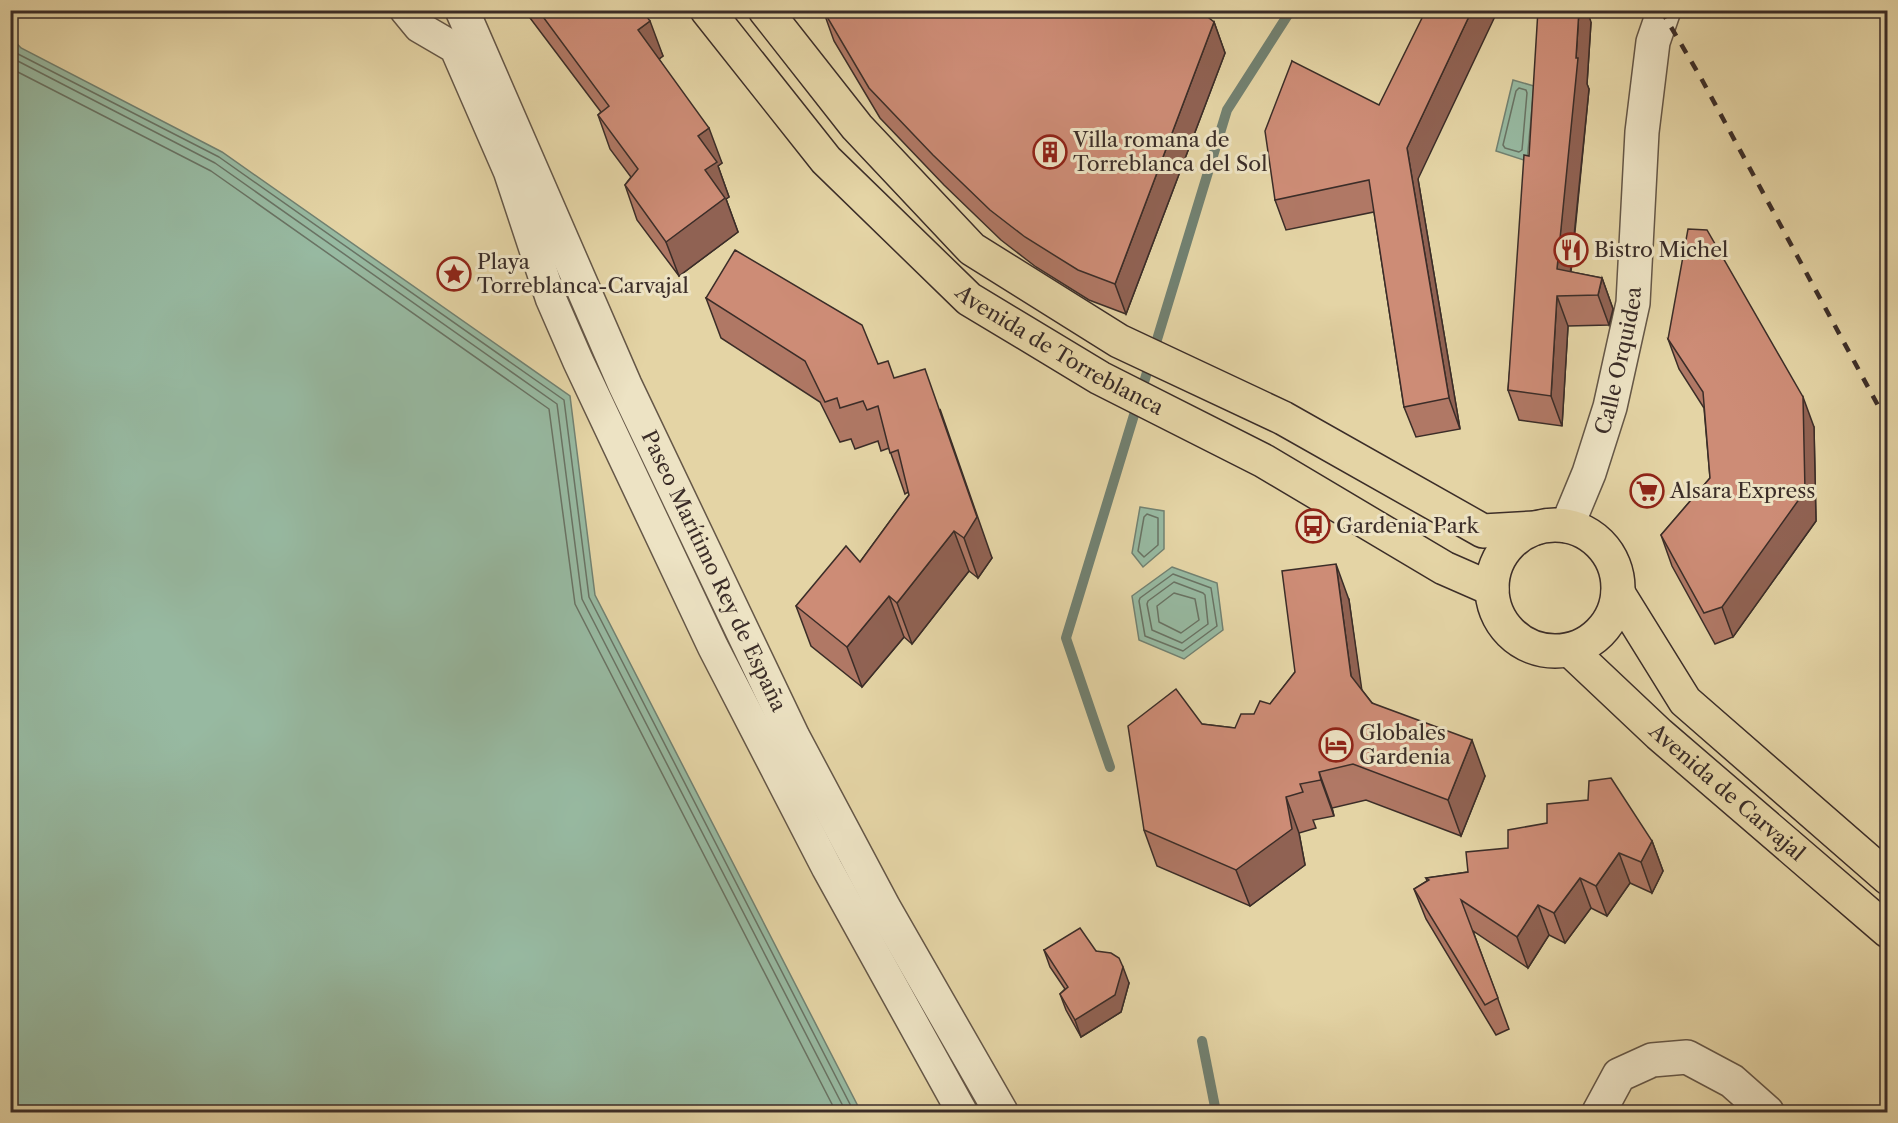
<svg xmlns="http://www.w3.org/2000/svg" width="1898" height="1123" font-family="'Libre Caslon Text',serif">
  <style>
    .water { fill: #97b9a1; stroke: #728171; stroke-width: 1.5 }
    .lines { fill: none; stroke-linecap: round; stroke-linejoin: round }
    .shore { stroke: #697364; stroke-width: 1.5 }
    .stream { stroke: #728171; stroke-width: 10 }
    .pedestrian-casing { stroke: #655747; stroke-width: 33 }
    .minor-casing { stroke: #655747; stroke-width: 36 }
    .primary-casing { stroke: #3b2d28; stroke-width: 36 }
    .pedestrian { stroke: #ede3c4; stroke-width: 30 }
    .minor { stroke: #ede3c4; stroke-width: 33 }
    .primary { stroke: #e4d4a5; stroke-width: 33 }
    .rail { stroke: #3b2d28; stroke-width: 4.5; stroke-dasharray: 10 10; stroke-linecap: butt }
    .wall { fill: #b07865; stroke: #3b2d28; stroke-width: 1.5 }
    .shaded-wall { fill: #906253; stroke: #3b2d28; stroke-width: 1.5 }
    .building { fill: #cd8c76; stroke: #3b2d28; stroke-width: 1.5 }
    .labels { text-anchor: middle; stroke-width: 6; stroke-linejoin: round; paint-order: stroke }
    .poi-label { font-size: 21px; fill: #3b2d28; stroke: #ede3c4; text-anchor: start }
    .street-label { font-size: 21px; fill: #3b2d28; stroke: #ede3c4 }
  </style>
  <rect width="100%" height="100%" fill="#e4d4a5"/>
  <filter id="stains"><feTurbulence type="fractalNoise" baseFrequency=".00333" numOctaves="4"/><feColorMatrix values="0 0 0 0 .2 0 0 0 0 .09 0 0 0 0 .02 0 0 0 .5 -.17"/></filter>
  <radialGradient id="worn" r=".72"><stop offset=".6" stop-color="#630" stop-opacity="0"/><stop offset="1" stop-color="#630" stop-opacity=".3"/></radialGradient>
  <g class="water">
    <polygon points="11,37 21,48 222,152 570,396 595,595 861,1112 11,1112"/>
    <polygon points="1513,80 1534,86 1527,161 1496,151"/>
    <polygon points="1140,507 1164,511 1164,549 1143,567 1132,553"/>
    <polygon points="1172,567 1217,583 1223,630 1184,659 1139,640 1132,596"/>
  </g>
  <g class="lines">
    <g class="shore">
      <polyline points="10,46 18,54 219,157 564,400 589,597 854,1112"/>
      <polyline points="10,57 215,163 557,404 582,599 846,1112"/>
      <polyline points="10,68 211,171 549,409 575,604 836,1112"/>
      <polygon points="1519,88 1526,90 1527,93 1522,150 1519,152 1505,148 1503,145 1516,91"/>
      <polygon points="1147,514 1158,518 1158,545 1144,557 1138,551 1144,517"/>
      <polygon points="1173,574 1211,588 1217,626 1183,651 1145,636 1139,601 1140,598"/>
      <polygon points="1174,582 1203,593 1205,595 1208,624 1182,643 1152,630 1147,604 1148,601"/>
      <polygon points="1174,593 1195,599 1199,620 1181,633 1159,622 1157,606"/>
    </g>
    <g class="stream">
      <polyline points="1110,767 1066,638 1227,110 1291,10"/>
      <polyline points="1202,1041 1216,1112"/>
    </g>
    <defs>
      <polyline id="pedestrian" points="405,10 419,27 455,48 509,172 551,299 578,361 713,647 827,868 962,1112"/>
      <g id="minor">
        <path id="s1" d="M462,10l163,375 168,352 91,171 117,204"/>
        <path id="s2" d="M1567,526l22,-53 21,-66 23,-104 9,-171 11,-90 11,-32"/>
        <polyline points="1599,1112 1619,1075 1652,1060 1687,1057 1732,1081 1767,1112"/>
      </g>
      <g id="primary">
        <path id="s3" d="M707,10l119,150 143,139 131,79 164,83 180,107 48,21"/>
        <polyline points="765,10 857,127 972,249 1119,341 1283,418 1483,531 1535,528"/>
        <circle cx="1555" cy="588" r="63"/>
        <polyline points="1618,593 1685,701 1888,878"/>
        <path id="s4" d="M1570,650l89,84 229,197"/>
      </g>
    </defs>
    <use href="#pedestrian" class="pedestrian-casing"/>
    <use href="#minor" class="minor-casing"/>
    <use href="#primary" class="primary-casing"/>
    <use href="#pedestrian" class="pedestrian"/>
    <use href="#minor" class="minor"/>
    <use href="#primary" class="primary"/>
    <polyline class="rail" points="1661,10 1701,78 1888,424"/>
  </g>
  <g class="wall">
    <polygon points="524,10 642,10 663,56 659,59 722,163 718,166 729,197 726,199 738,232 679,276 637,220 625,185 631,177 610,149 598,115 601,112"/>
    <polygon points="823,10 1214,22 1225,53 1126,314 1089,300 1036,267 1001,240 944,185 880,118 834,41"/>
    <polygon points="1591,22 1587,84 1589,89 1571,272 1602,278 1613,309 1609,325 1568,326 1562,426 1519,420 1508,390 1529,156"/>
    <polygon points="1292,61 1418,179 1460,429 1416,437 1404,407 1374,212 1286,230 1275,200"/>
    <polygon points="706,298 878,364 894,378 992,558 978,578 969,571 912,644 904,637 862,687 811,646 796,606 860,562 909,495 908,492 905,494 889,448 881,451 878,441 855,449 851,439 840,442 820,402 721,338"/>
    <polygon points="1668,339 1814,427 1816,521 1733,637 1715,644 1672,566 1661,535 1710,478 1704,408 1679,369"/>
    <polygon points="1349,600 1361,689 1372,703 1485,776 1461,836 1366,800 1332,808 1334,816 1313,820 1316,828 1299,833 1305,865 1250,906 1157,866 1144,830 1202,724 1235,728 1254,714 1270,704 1295,672"/>
    <polygon points="1652,841 1663,871 1652,893 1630,883 1607,916 1591,908 1565,943 1549,935 1528,968 1473,931 1509,1029 1496,1035 1426,919 1414,889 1427,881 1426,878 1468,872"/>
    <polygon points="1044,950 1096,951 1129,983 1121,1012 1081,1037 1066,1010 1060,994 1065,989 1050,967"/>
  </g>
  <g class="shaded-wall">
    <polygon points="1472,10 1498,10 1418,179 1460,429 1449,398 1407,148"/>
    <polygon points="1579,10 1587,10 1591,22 1587,84 1589,89 1568,295 1557,269 1576,58"/>
    <polygon points="650,21 663,56 651,65 638,30"/>
    <polygon points="1214,22 1225,53 1126,314 1115,284"/>
    <polygon points="709,128 722,163 718,166 729,197 726,199 738,232 679,276 666,242 705,170 698,136"/>
    <polygon points="1602,278 1613,309 1609,325 1598,295"/>
    <polygon points="1557,296 1568,326 1562,426 1551,396"/>
    <polygon points="1803,397 1814,427 1816,521 1733,637 1722,607"/>
    <polygon points="940,409 992,558 978,578 964,538"/>
    <polygon points="954,531 969,571 912,644 897,603"/>
    <polygon points="1336,564 1349,600 1365,712 1351,676"/>
    <polygon points="889,596 904,637 862,687 847,647"/>
    <polygon points="1472,740 1485,776 1461,836 1448,800"/>
    <polygon points="1319,772 1332,808 1334,816 1321,780"/>
    <polygon points="1286,797 1299,833 1305,865 1250,906 1236,870"/>
    <polygon points="1652,841 1663,871 1652,893 1641,862"/>
    <polygon points="1619,853 1630,883 1607,916 1596,886"/>
    <polygon points="1580,878 1591,908 1565,943 1554,913"/>
    <polygon points="1538,905 1549,935 1528,968 1517,937"/>
    <polygon points="1123,967 1129,983 1121,1012 1081,1037 1075,1020"/>
  </g>
  <g class="building">
    <polygon points="538,10 642,10 650,21 638,30 709,128 698,136 717,162 705,170 725,198 666,242 625,185 638,169 598,115 609,106"/>
    <polygon points="823,10 1199,10 1214,22 1115,284 1078,270 1025,237 990,210 933,155 869,88"/>
    <polygon points="1426,10 1472,10 1407,148 1449,398 1404,407 1369,180 1275,200 1265,131 1292,61 1379,105"/>
    <polygon points="1538,10 1579,10 1576,58 1578,58 1557,269 1602,278 1598,295 1557,296 1551,396 1508,390 1524,155 1529,156"/>
    <polygon points="1688,229 1707,230 1803,397 1805,491 1722,607 1704,613 1661,535 1710,478 1703,392 1668,339"/>
    <polygon points="735,250 862,325 878,364 888,361 894,378 925,369 977,517 964,538 954,531 897,603 889,596 847,647 796,606 846,546 860,562 909,495 898,450 890,453 878,406 867,410 863,401 840,408 837,398 825,402 805,361 706,298"/>
    <polygon points="1336,564 1351,676 1372,703 1472,740 1448,800 1353,764 1319,772 1321,780 1300,784 1303,792 1286,797 1292,829 1236,870 1144,830 1128,726 1176,689 1202,724 1235,728 1241,714 1254,714 1260,701 1270,704 1295,672 1282,571"/>
    <polygon points="1611,778 1652,841 1641,862 1619,853 1596,886 1580,878 1554,913 1538,905 1517,937 1461,900 1498,998 1485,1005 1414,889 1429,880 1426,878 1468,872 1466,852 1508,848 1508,830 1547,823 1547,804 1588,800 1589,781"/>
    <polygon points="1080,928 1096,951 1111,953 1119,958 1123,967 1115,995 1075,1020 1060,994 1068,987 1044,950"/>
  </g>
  <defs>
    <symbol id="building-ring" viewBox="-11 -11 22 22"><circle r="9.5" fill="#ede3c4" stroke="#8f2418" stroke-width="1.5"/><path d="M-4-6H4V6H1V3H-1V6H-4ZM-2.5-4.3h1.7v1.8h-1.7ZM.8-4.3h1.7v1.8H.8ZM-2.5-1h1.7V.8h-1.7ZM.8-1h1.7V.8H.8Z" fill="#8f2418"/></symbol>
    <symbol id="restaurant-ring" viewBox="-11 -11 22 22"><circle r="9.5" fill="#ede3c4" stroke="#8f2418" stroke-width="1.5"/><path d="M-5-6h1v4h1v-4h1v4h1v-4h1v5L-1.5 .5V6h-2V.5L-5-1ZM5-6V6H3V1.5H1.5Q1.5-4 5-6Z" fill="#8f2418"/></symbol>
    <symbol id="sight-ring" viewBox="-11 -11 22 22"><circle r="9.5" fill="#ede3c4" stroke="#8f2418" stroke-width="1.5"/><path d="M0-6L1.8-2.2L6-1.7L2.9 1.2L3.7 5.4L0 3.3L-3.7 5.4L-2.9 1.2L-6-1.7L-1.8-2.2Z" fill="#8f2418"/></symbol>
    <symbol id="supermarket-ring" viewBox="-11 -11 22 22"><circle r="9.5" fill="#ede3c4" stroke="#8f2418" stroke-width="1.5"/><path d="M-6-5.5h2.5l.6 2H6L4.5 2H-2.5L-4.4-4H-6ZM-1.5 3.2a1.3 1.3 0 1 0 .1 0ZM3 3.2a1.3 1.3 0 1 0 .1 0Z" fill="#8f2418"/></symbol>
    <symbol id="bus-ring" viewBox="-11 -11 22 22"><circle r="9.5" fill="#ede3c4" stroke="#8f2418" stroke-width="1.5"/><path d="M-5-6H5V4H4V6H2V4H-2V6H-4V4H-5ZM-3.5-4V0h7V-4ZM-3.5 1.2v1.5H-2V1.2ZM2 1.2v1.5H3.5V1.2Z" fill="#8f2418"/></symbol>
    <symbol id="hotel-ring" viewBox="-11 -11 22 22"><circle r="9.5" fill="#ede3c4" stroke="#8f2418" stroke-width="1.5"/><path d="M-6-4.5h1.5V1H6V5H4.5V3h-9V5H-6ZM-4 0a1.8 1.8 0 1 1 3.6 0ZM.5 0V-2.5h3Q6-2.5 6 0Z" fill="#8f2418"/></symbol>
  </defs>
  <g fill-rule="evenodd">
    <use href="#building-ring" x="1031" y="133" width="38" height="38"/>
    <use href="#restaurant-ring" x="1552" y="231" width="38" height="38"/>
    <use href="#sight-ring" x="435" y="255" width="38" height="38"/>
    <use href="#supermarket-ring" x="1628" y="472" width="38" height="38"/>
    <use href="#bus-ring" x="1294" y="507" width="38" height="38"/>
    <use href="#hotel-ring" x="1317" y="726" width="38" height="38"/>
  </g>
  <g class="labels">
    <g class="poi-label">
      <text x="1073" y="147">Villa romana de<tspan x="1073" dy="24">Torreblanca del Sol</tspan></text>
      <text x="1594" y="257">Bistro Michel</text>
      <text x="477" y="269">Playa<tspan x="477" dy="24">Torreblanca-Carvajal</tspan></text>
      <text x="1670" y="498">Alsara Express</text>
      <text x="1336" y="533">Gardenia Park</text>
      <text x="1359" y="740">Globales<tspan x="1359" dy="24">Gardenia</tspan></text>
    </g>
    <g class="street-label">
      <text dy="7" stroke="none"><textPath href="#s3" startOffset="495">Avenida de Torreblanca</textPath></text>
      <text dy="7" stroke="none"><textPath href="#s2" startOffset="174">Calle Orquidea</textPath></text>
      <text dy="7" stroke="none"><textPath href="#s1" startOffset="615">Paseo Marítimo Rey de España</textPath></text>
      <text dy="7" stroke="none"><textPath href="#s4" startOffset="212">Avenida de Carvajal</textPath></text>
    </g>
  </g>
  <rect width="1898" height="1123" fill="none" stroke="#e4d4a5" stroke-width="36"/>
  <rect x="12" y="12" width="1874" height="1099" fill="none" stroke="#3b2d28" stroke-width="3"/>
  <rect x="18" y="18" width="1862" height="1087" fill="none" stroke="#3b2d28" stroke-width="1.5"/>
  <rect width="100%" height="100%" filter="url(#stains)"/>
  <rect width="100%" height="100%" fill="url(#worn)"/>
</svg>
